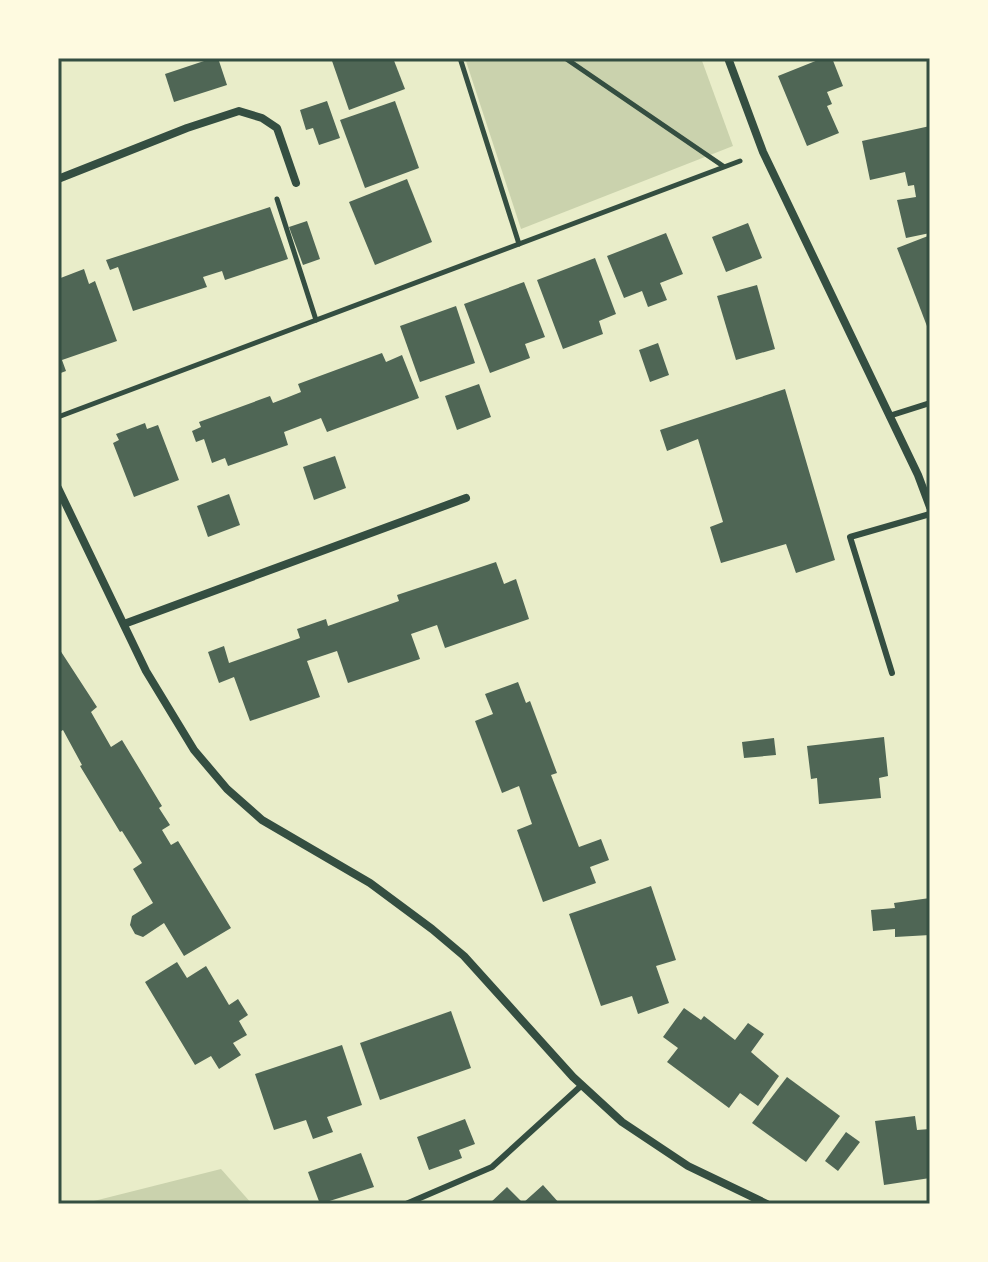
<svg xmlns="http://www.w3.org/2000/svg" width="988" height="1262" font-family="Literata,serif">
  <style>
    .green { fill: #cad2ad }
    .building { fill: #4f6655 }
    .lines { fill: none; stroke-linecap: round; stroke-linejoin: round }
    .path { stroke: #344e41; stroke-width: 5 }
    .service { stroke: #344e41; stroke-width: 6 }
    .minor { stroke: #344e41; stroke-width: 8 }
    .neatline { fill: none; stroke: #344e41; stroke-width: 3 }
  </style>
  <rect width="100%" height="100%" fill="#e9edc9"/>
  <g class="green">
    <polygon points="465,58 701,58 733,146 521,229"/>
    <polygon points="221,1169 252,1204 82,1204"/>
  </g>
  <g class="building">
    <polygon points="213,58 218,58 227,85 174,102 165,74"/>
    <polygon points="331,58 393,58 405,89 349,110"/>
    <polygon points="823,58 832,58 843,86 827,92 832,104 827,106 839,133 807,146 778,76"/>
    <polygon points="327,101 340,138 319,145 313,128 306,130 300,110"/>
    <polygon points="395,101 419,168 365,188 340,120"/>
    <polygon points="930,126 930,233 906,238 897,200 916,197 914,185 908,186 905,172 870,180 862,141"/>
    <polygon points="407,179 432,242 375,265 349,202"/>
    <polygon points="270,207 288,259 225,280 222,271 203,277 207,287 133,311 118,267 110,270 106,260"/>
    <polygon points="307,221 320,259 303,265 289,227"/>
    <polygon points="748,223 762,258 726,272 712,237"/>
    <polygon points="666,233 683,274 660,283 667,300 648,307 642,291 624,298 607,256"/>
    <polygon points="928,236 930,240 930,334 897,248"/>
    <polygon points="595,258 616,314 599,321 603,334 563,349 537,280"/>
    <polygon points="84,269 89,284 95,281 117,341 62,360 66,371 58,374 58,279"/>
    <polygon points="524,282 545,337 525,344 530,358 490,373 464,304"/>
    <polygon points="757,285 775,349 736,360 717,296"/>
    <polygon points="456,306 475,363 420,382 400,326"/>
    <polygon points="658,343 669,375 650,382 639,350"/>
    <polygon points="382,353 386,362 402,355 419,398 327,432 321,418 284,432 288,445 228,466 225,458 212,463 204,439 196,442 192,431 201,427 199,422 270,396 273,403 286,398 301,392 298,384"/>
    <polygon points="479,384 491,417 457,430 445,396"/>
    <polygon points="785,389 835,560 796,573 786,544 721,563 710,527 723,522 698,439 667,451 660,430"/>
    <polygon points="145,423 147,429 158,425 179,480 134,497 113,443 119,440 116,434"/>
    <polygon points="335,456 346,488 314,500 303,467"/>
    <polygon points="229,494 240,525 208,537 197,506"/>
    <polygon points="496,562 504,584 516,579 529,619 445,648 437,625 411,634 420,659 348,683 337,651 307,661 320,697 250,721 234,677 219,683 208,652 224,646 229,663 300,638 297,629 326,619 328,626 399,601 397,595"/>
    <polygon points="58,647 97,707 91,712 111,747 122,740 162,806 159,808 170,825 162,830 171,845 178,841 231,928 184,956 164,923 143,937 135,934 130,925 132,916 153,903 133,869 142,863 122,831 120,832 80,766 82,765 63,730 58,733"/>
    <polygon points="518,682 526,703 530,701 557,773 551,775 579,847 601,839 609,860 590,867 596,883 543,902 517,830 532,824 519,786 502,793 475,721 493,714 485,694"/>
    <polygon points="884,737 888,776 879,778 881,798 819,804 817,778 811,779 807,746"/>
    <polygon points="774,738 776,755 744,758 742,742"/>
    <polygon points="651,886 676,960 656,966 669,1003 638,1014 632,996 601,1006 569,914"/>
    <polygon points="930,898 930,935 895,937 895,929 873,931 871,910 895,908 894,903"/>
    <polygon points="177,962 187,978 206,966 229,1005 238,999 248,1015 239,1021 247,1035 233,1043 241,1055 219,1069 211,1056 195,1065 145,982"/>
    <polygon points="684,1008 701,1020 704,1016 735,1040 748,1023 764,1034 751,1052 779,1076 758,1106 740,1093 729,1108 667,1062 678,1048 663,1037"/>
    <polygon points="451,1011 471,1068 380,1100 360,1043"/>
    <polygon points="342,1045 362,1105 327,1117 333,1132 313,1139 306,1120 274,1130 255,1074"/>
    <polygon points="787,1077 840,1116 806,1162 752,1123"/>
    <polygon points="915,1116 917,1130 930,1129 930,1178 884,1185 875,1121"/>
    <polygon points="465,1119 475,1144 459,1150 462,1158 429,1170 417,1137"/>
    <polygon points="846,1132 860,1142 838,1171 825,1161"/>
    <polygon points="361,1153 374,1187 320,1204 308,1172"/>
    <polygon points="543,1185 560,1204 489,1204 507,1187 523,1203"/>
  </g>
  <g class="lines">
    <g class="path">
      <polyline points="460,58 519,244"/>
      <polyline points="565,58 723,166"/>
      <polyline points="277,199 316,320"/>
      <polyline points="58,417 740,161"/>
    </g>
    <g class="service">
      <polyline points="889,416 930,403"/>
      <polyline points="892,673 850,537 930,514"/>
      <polyline points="406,1204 492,1167 582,1085"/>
    </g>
    <g class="minor">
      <polyline points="728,58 763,152 918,475 930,507"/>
      <polyline points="58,179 187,128 239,111 262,118 277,128 296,183"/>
      <polyline points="58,488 146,671 194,750 227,789 262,820 370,883 432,929 464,956 573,1077 622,1122 688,1166 767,1204"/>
      <polyline points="124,624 466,498"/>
    </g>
  </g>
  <rect width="988" height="1262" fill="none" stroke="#fefae0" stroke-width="120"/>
  <rect x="60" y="60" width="868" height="1142" class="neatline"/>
</svg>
